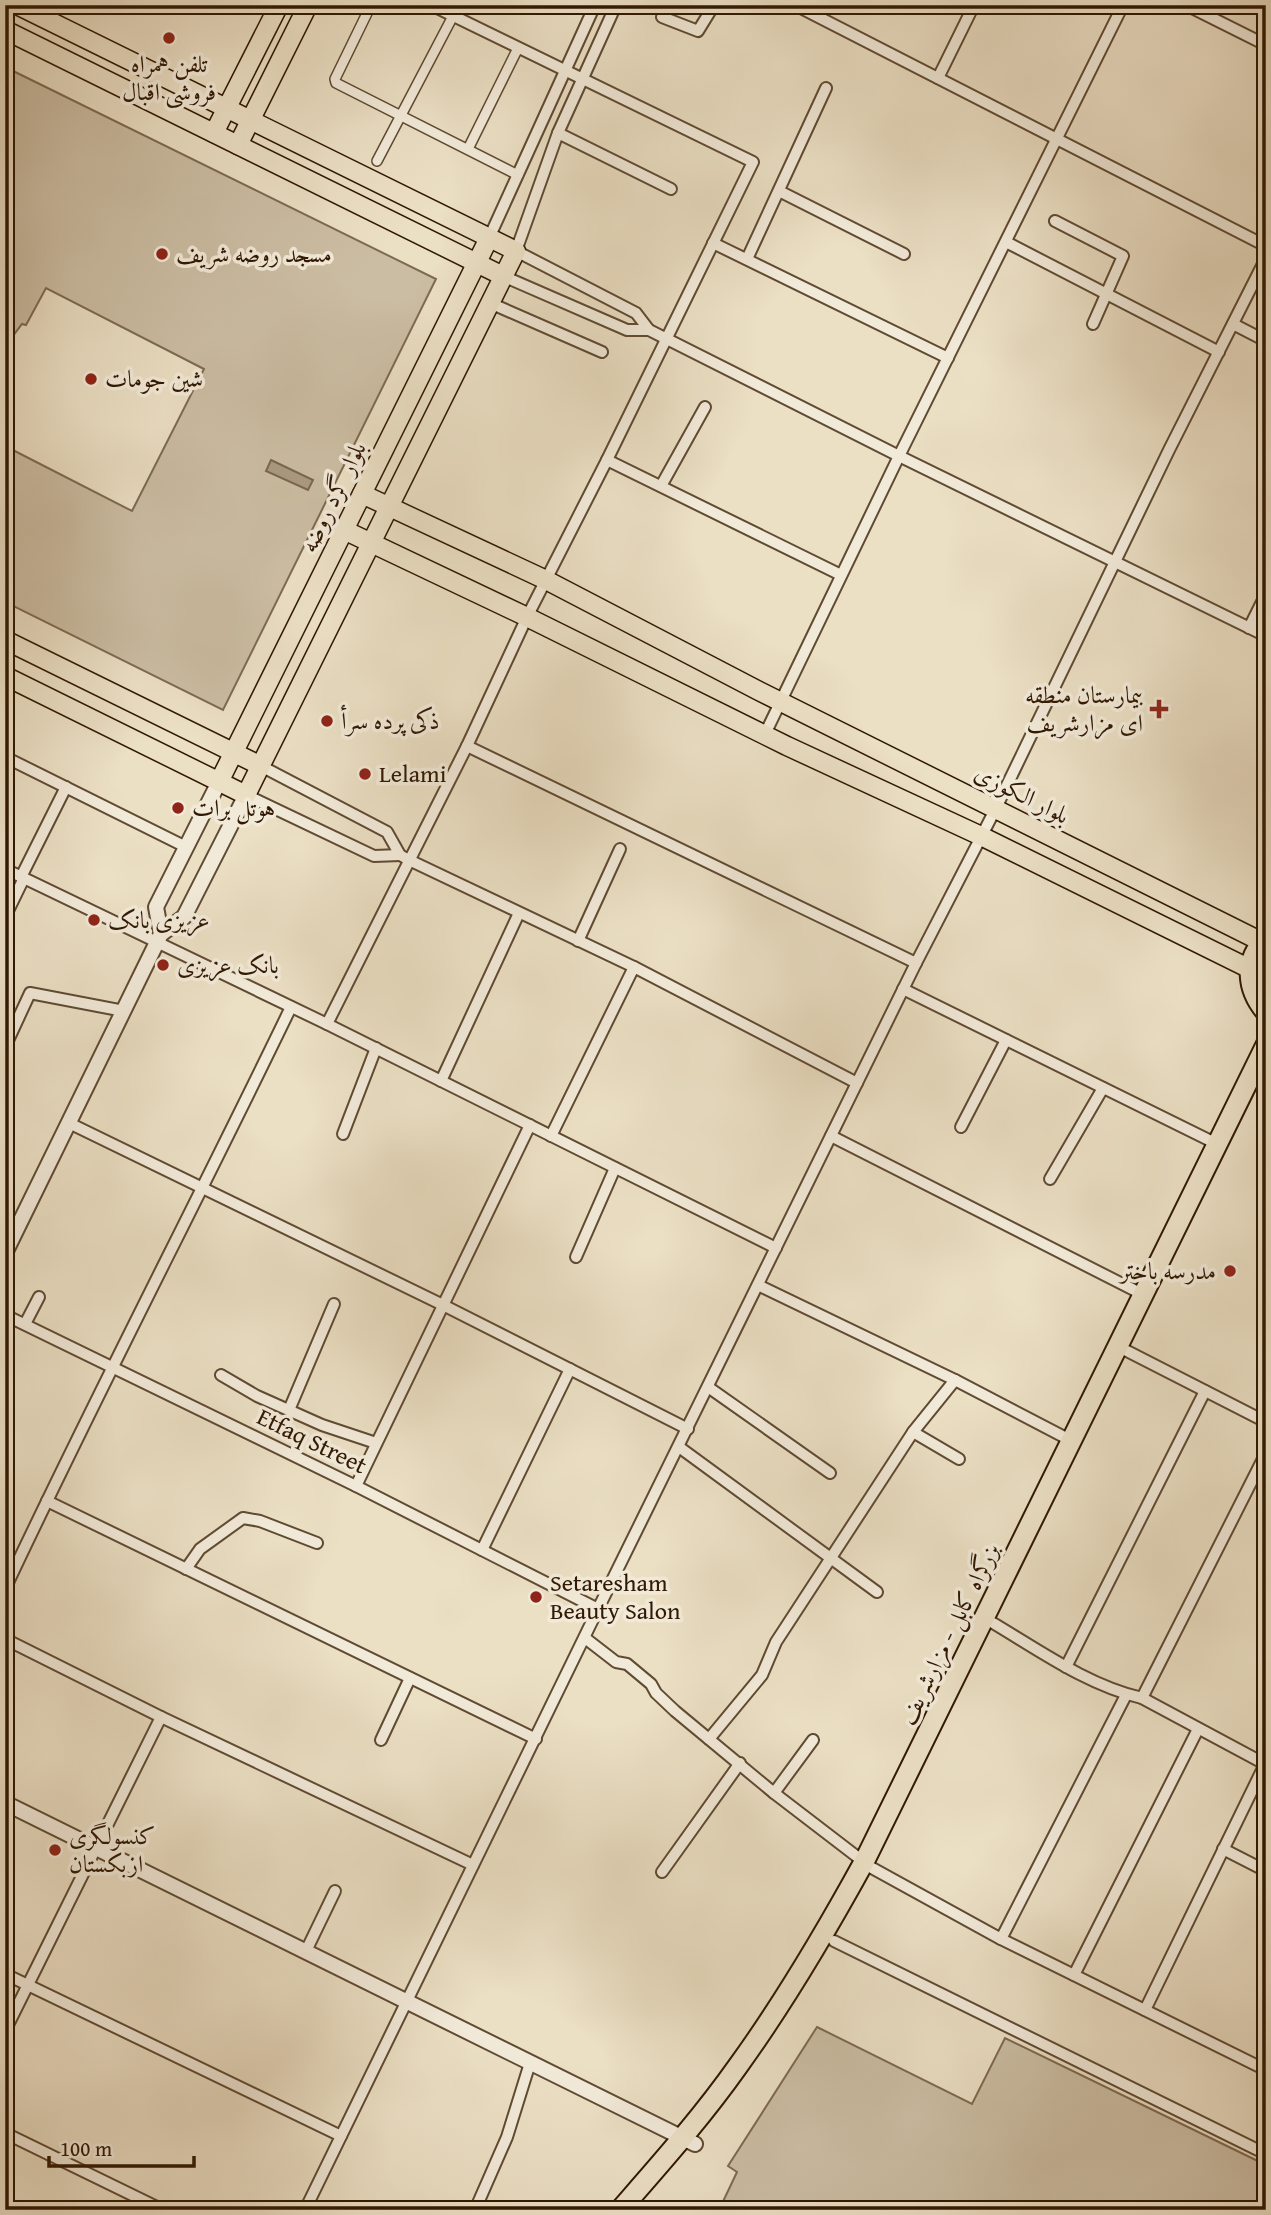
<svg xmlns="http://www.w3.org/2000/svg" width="1271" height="2215" font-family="'Gentium Book Plus',Amiri,serif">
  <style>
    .green { fill: #cbbda3; stroke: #7e6a52; stroke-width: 2 }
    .water { fill: #ab9b82; stroke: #7a674f; stroke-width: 2 }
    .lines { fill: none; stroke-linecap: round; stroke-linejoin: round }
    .pedestrian-casing { stroke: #5f4a32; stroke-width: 12 }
    .minor-casing { stroke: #5f4a32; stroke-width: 14 }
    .tertiary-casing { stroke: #5f4a32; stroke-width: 18 }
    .primary-casing { stroke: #301802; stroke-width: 21 }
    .trunk-casing { stroke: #301802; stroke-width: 23 }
    .pedestrian { stroke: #f2ead9; stroke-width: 9 }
    .minor { stroke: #f2ead9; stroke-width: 10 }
    .tertiary { stroke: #f2ead9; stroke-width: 14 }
    .primary { stroke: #ebdfc4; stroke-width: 18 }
    .trunk { stroke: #ebdfc4; stroke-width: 19 }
    .poi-dot { fill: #8f2418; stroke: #f2ead9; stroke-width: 2.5 }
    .labels { text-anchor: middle; stroke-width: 7; stroke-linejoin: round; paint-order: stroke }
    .poi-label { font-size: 24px; fill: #301802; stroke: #f2ead9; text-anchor: start }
    .street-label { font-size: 24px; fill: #301802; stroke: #f2ead9 }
  </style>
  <rect width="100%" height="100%" fill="#ebdfc4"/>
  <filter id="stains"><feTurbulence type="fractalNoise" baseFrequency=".00286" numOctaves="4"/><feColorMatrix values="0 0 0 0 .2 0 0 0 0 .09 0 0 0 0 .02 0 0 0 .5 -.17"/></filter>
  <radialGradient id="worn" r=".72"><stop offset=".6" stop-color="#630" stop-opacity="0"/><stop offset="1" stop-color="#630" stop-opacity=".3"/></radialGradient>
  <g class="green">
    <polygon points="5,67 436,279 223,710 5,602 5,446 132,511 204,369 46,288 26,325 22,324 13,336 8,353 11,355 5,365"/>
    <polygon points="817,2027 972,2104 1005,2038 1266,2165 1266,2202 1262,2210 719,2210 737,2172 728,2166"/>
  </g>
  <polygon class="water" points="271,460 313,480 308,490 266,471"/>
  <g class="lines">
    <defs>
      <g id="pedestrian">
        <polyline points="371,5 335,79 336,83 518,175"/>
        <polyline points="468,149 518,48"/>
        <polyline points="377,161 453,16"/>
      </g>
      <g id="minor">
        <polyline points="616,5 558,133 516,251 636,313 649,330 899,456 1266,636"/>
        <polyline points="795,5 1266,246"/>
        <polyline points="1186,5 1266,45"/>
        <polyline points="662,17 698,31 714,5"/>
        <polyline points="938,78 974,5"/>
        <polyline points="558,133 671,189"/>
        <polyline points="779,191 904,254"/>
        <polyline points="1055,221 1123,256 1093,324"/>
        <polyline points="489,238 595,5"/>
        <polyline points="1006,242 1219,352"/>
        <polyline points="713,243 948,358"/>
        <polyline points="747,259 826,88"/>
        <polyline points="503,276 627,330 649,330"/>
        <polyline points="490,303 602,352"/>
        <polyline points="1233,324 1266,341"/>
        <polyline points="607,460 841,575"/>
        <polyline points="661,486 705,407"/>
        <polyline points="1249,628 1266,594"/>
        <polyline points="765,734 899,456 1123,5"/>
        <polyline points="467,746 916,963"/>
        <polyline points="5,757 186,847"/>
        <polyline points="261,766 387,832 400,855 409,860 634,967 857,1083"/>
        <polyline points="246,795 374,856 400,855"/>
        <polyline points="5,869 327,1024 776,1248"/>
        <polyline points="21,877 66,787"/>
        <polyline points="5,917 24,878"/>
        <polyline points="578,941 620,849"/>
        <polyline points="903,989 1217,1144"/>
        <polyline points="327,1024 467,746 527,617 607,460 753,162 431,5"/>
        <polyline points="5,1047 30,993 124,1011"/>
        <polyline points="441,1081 519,913"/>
        <polyline points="69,1123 443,1305 688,1429"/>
        <polyline points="961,1127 1006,1040"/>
        <polyline points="343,1134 376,1048"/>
        <polyline points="551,1136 634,967"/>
        <polyline points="831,1136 1142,1294"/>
        <polyline points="1050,1179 1103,1088"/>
        <polyline points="576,1257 615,1168"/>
        <polyline points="758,1285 955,1380 1070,1440"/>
        <polyline points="5,1315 356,1486 598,1609"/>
        <polyline points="25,1324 39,1297"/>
        <polyline points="1127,1351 1266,1422"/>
        <polyline points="221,1375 257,1396 322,1425 376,1443"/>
        <polyline points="708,1387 830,1473"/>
        <polyline points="289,1410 334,1304"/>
        <polyline points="913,1432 959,1459"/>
        <polyline points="679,1447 877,1592"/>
        <polyline points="356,1486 530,1125"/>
        <polyline points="47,1501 536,1739"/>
        <polyline points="482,1550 570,1369"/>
        <polyline points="186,1569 200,1549 243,1518 260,1521 317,1543"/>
        <path d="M5,1589c92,-196 192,-387 286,-582"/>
        <path d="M993,1623c47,28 96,63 149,75l123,66"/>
        <polyline points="585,1638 616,1662 627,1664 651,1684 656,1693 675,1711 774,1793 864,1862"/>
        <polyline points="5,1639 161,1717 473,1865"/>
        <polyline points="1066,1667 1205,1391"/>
        <polyline points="1142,1698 1266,1453"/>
        <polyline points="709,1739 762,1675 776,1642 913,1432 955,1380"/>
        <polyline points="381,1740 410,1678"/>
        <polyline points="774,1793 813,1740"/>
        <polyline points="1223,1849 1266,1871"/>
        <polyline points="872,1868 1001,1939 1266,2070"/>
        <polyline points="662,1872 740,1763"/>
        <polyline points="1001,1939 1126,1695"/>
        <polyline points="834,1941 1266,2154"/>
        <polyline points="306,1951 335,1891"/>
        <polyline points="5,1974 341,2136"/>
        <polyline points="1074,1975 1198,1729"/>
        <polyline points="1145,2010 1266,1762"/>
        <polyline points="5,2031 161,1717"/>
        <polyline points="5,2133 163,2210"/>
        <polyline points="305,2210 598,1609 916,963 996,808 1169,450 1266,258"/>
        <polyline points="475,2210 507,2137 530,2063"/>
      </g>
      <g id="tertiary">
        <polyline points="161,934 156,907 219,782"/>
        <polyline points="5,1253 161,934 184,917 246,795"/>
        <polyline points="5,1803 695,2144"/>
      </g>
      <g id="primary">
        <polyline points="5,30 503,276"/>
        <polyline points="214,133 279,5"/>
        <polyline points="238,145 308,5"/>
        <polyline points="362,494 546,580 759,691 1262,942"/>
        <polyline points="344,530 527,617 787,746 981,836 1250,969"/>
        <polyline points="5,640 261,766"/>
        <polyline points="5,676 246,795 516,251 17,5"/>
        <polyline points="219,782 489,238"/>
      </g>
      <g id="trunk">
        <path d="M1266,939c-23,21 -19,51 0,73"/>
        <path d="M620,2210c41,-47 82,-93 118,-144 47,-65 87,-133 126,-204l402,-817"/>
      </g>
    </defs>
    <use href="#pedestrian" class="pedestrian-casing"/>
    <use href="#minor" class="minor-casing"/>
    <use href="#tertiary" class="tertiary-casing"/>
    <use href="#primary" class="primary-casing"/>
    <use href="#trunk" class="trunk-casing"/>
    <use href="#pedestrian" class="pedestrian"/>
    <use href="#minor" class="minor"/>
    <use href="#tertiary" class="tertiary"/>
    <use href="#primary" class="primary"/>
    <use href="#trunk" class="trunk"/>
  </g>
  <g class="poi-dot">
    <circle cx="169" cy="38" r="7"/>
    <circle cx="162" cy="254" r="7"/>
    <circle cx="91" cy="379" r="7"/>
    <path d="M1155.5 698.5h7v7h7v7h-7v7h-7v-7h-7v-7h7z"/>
    <circle cx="327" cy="721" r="7"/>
    <circle cx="365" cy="774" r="7"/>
    <circle cx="178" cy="808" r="7"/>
    <circle cx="94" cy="920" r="7"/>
    <circle cx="163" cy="965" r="7"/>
    <circle cx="1230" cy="1271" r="7"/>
    <circle cx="536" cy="1597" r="7"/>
    <circle cx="55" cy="1850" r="7"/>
  </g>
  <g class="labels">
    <g class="poi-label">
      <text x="169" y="72" text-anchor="middle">تلفن همراه<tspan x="169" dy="28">فروشی اقبال</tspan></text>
      <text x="176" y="262">مسجد روضه شریف</text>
      <text x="105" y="387">شین جومات</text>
      <text x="1143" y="703" text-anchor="end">بیمارستان منطقه<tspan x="1143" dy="28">ای مزارشریف</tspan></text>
      <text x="341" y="729">ذکی پرده سرأ</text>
      <text x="379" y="782">Lelami</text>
      <text x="192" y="816">هوتل برات</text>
      <text x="108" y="928">عزیزی بانک</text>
      <text x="177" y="973">بانک عزیزی</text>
      <text x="1216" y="1279" text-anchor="end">مدرسه باختر</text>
      <text x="550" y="1591">Setaresham<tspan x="550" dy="28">Beauty Salon</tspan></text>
      <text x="69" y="1844">کنسولگری<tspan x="69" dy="28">ازبکستان</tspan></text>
    </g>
    <g class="street-label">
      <text transform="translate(333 497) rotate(-64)" y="8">بلوار گرد روضه</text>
      <text transform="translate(1022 794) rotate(27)" y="8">بلوار الکوزی</text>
      <text transform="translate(312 1441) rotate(26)" y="8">Etfaq Street</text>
      <text transform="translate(949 1634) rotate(-64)" y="8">بزرگراه کابل - مزارشریف</text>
    </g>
  </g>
  <rect width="1271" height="2215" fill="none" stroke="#ebdfc4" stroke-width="28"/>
  <rect x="7" y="7" width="1257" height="2201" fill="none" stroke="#301802" stroke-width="3.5"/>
  <rect x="14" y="14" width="1243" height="2187" fill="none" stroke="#301802" stroke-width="2"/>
  <path d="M49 2156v10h145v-10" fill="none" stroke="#301802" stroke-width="3.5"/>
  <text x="60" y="2156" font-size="21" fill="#301802" stroke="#f2ead9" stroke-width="5" paint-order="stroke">100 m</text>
  <rect width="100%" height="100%" filter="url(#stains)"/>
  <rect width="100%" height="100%" fill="url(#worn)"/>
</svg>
